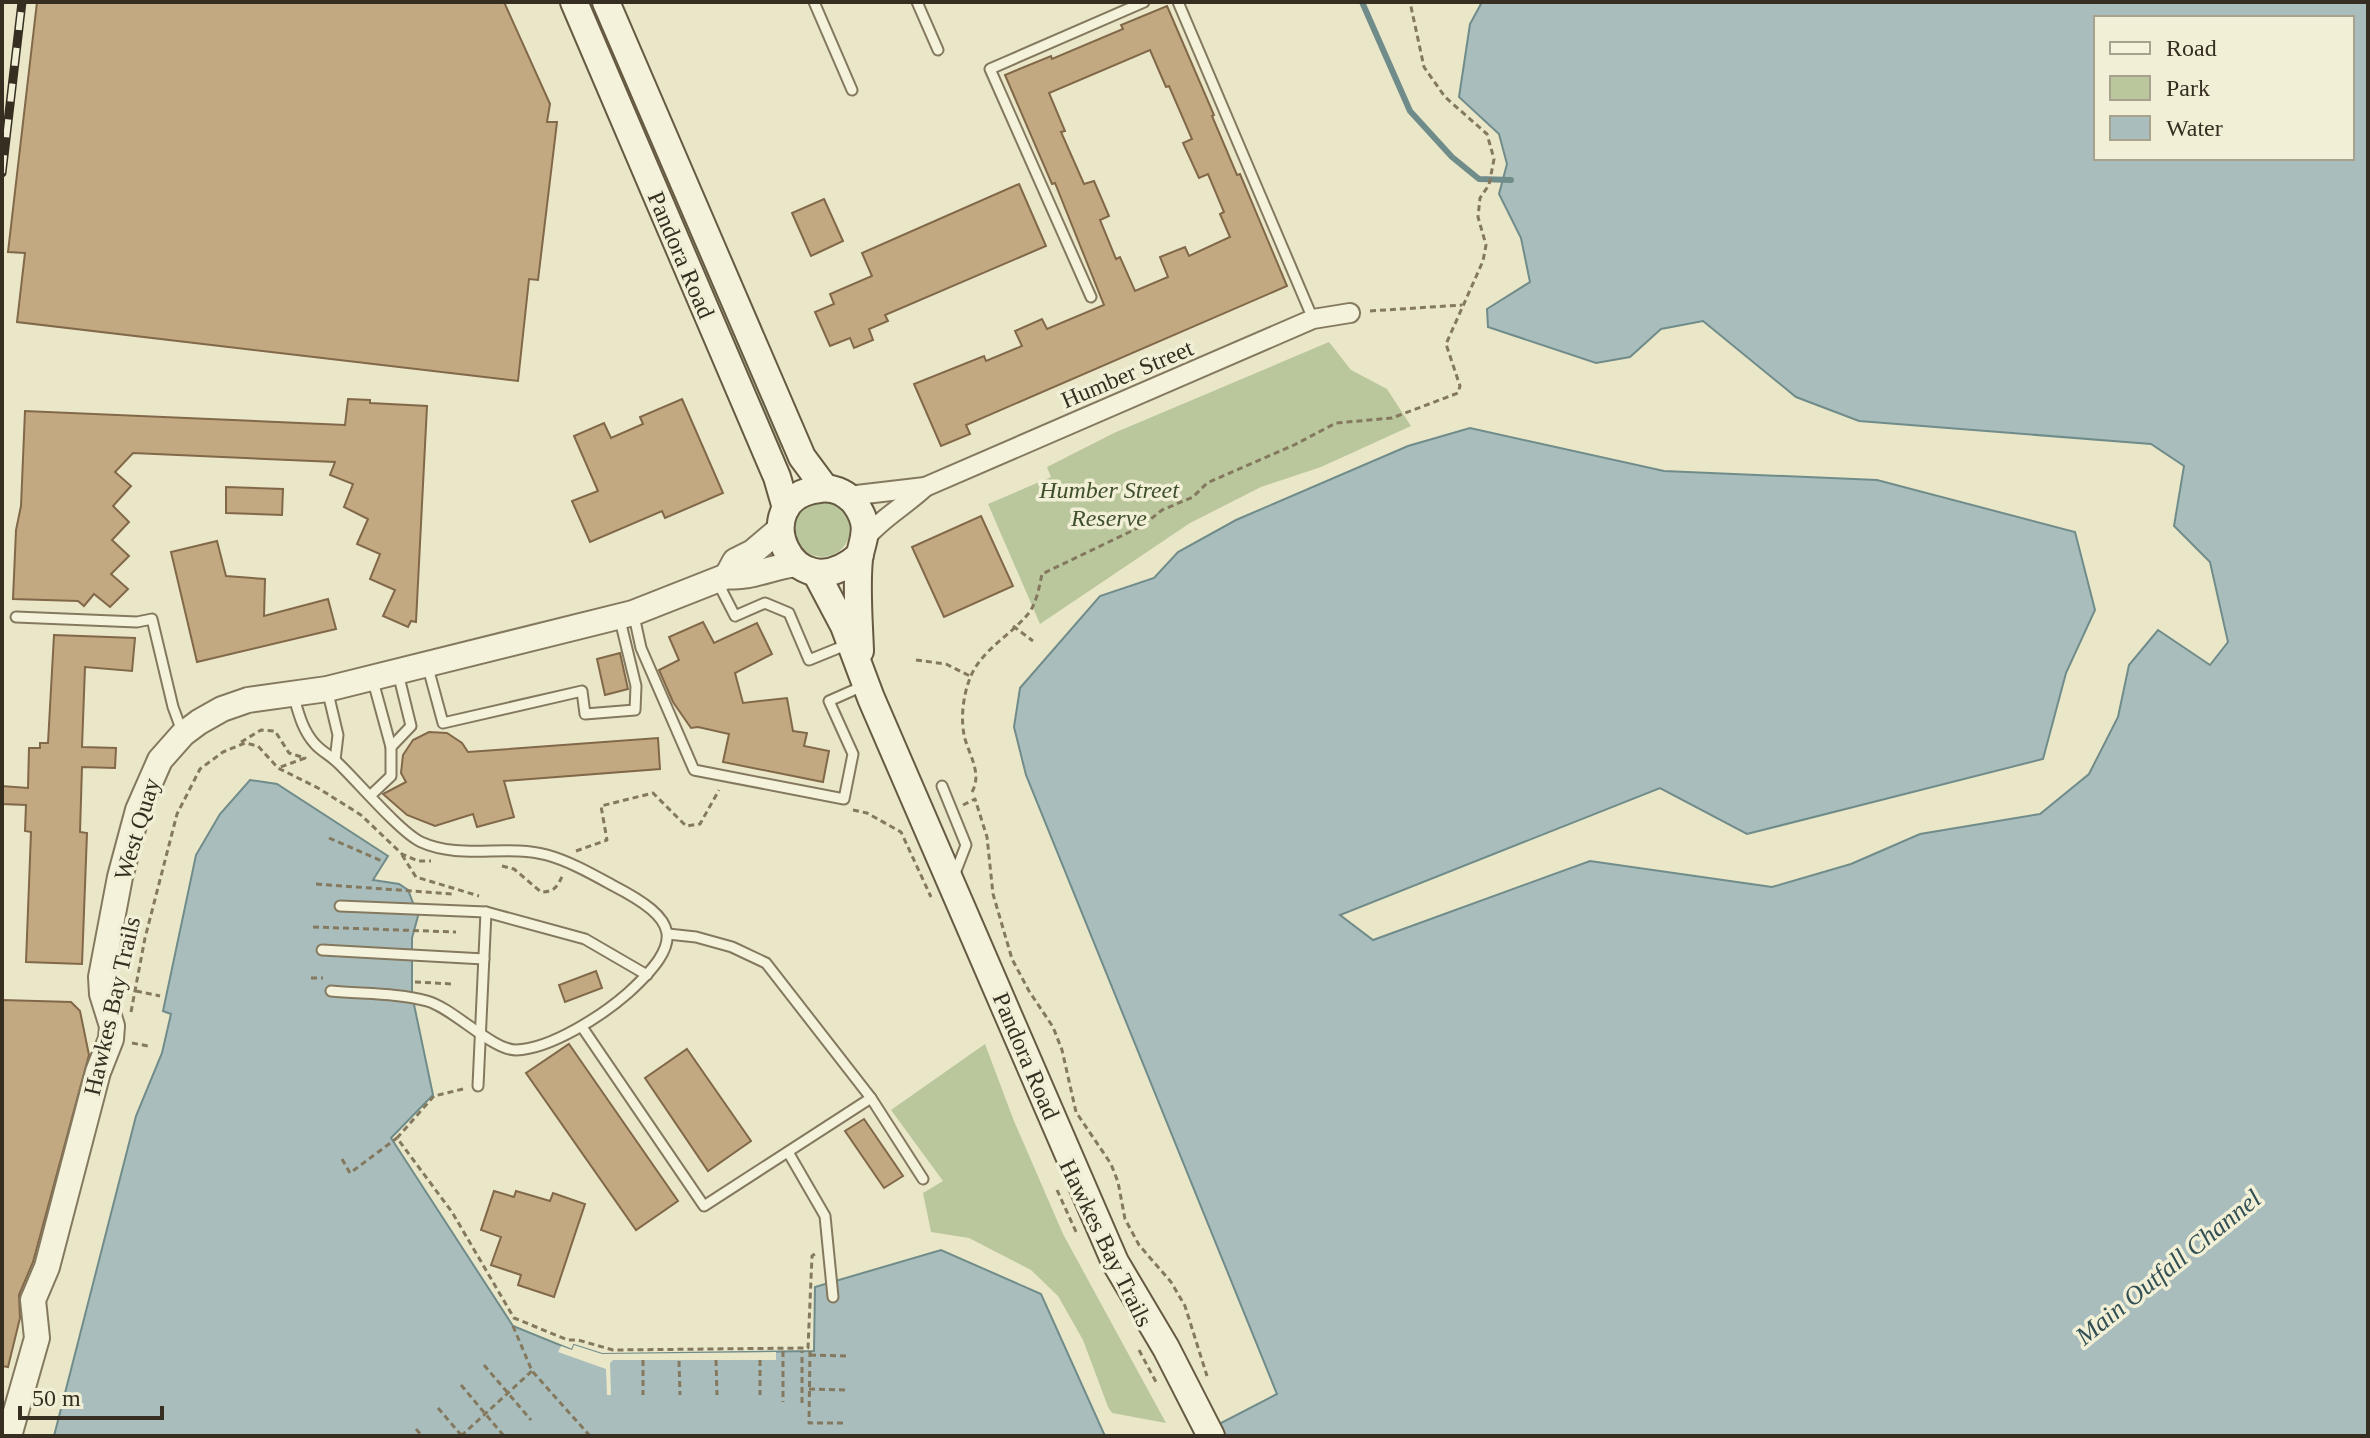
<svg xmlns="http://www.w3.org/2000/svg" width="2370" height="1438" font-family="'Times New Roman',serif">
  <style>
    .green { fill: #bac79d }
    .water { fill: #a9bebc; stroke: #708c8a; stroke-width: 2; fill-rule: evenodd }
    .pier { fill: #eae6c8 }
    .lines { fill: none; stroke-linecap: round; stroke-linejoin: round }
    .stream { stroke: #708c8a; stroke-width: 6 }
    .building { fill: #c3a982; stroke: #806848; stroke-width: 2; fill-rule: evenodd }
    .service-casing { stroke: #84795f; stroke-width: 13 }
    .minor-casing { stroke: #84795f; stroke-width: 22 }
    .tertiary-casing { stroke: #84795f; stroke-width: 28 }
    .secondary-casing { stroke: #665a42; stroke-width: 30 }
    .path { stroke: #84795f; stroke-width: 3; stroke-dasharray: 6 4; stroke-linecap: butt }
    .service { stroke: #f5f2db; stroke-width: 9 }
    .minor { stroke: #f5f2db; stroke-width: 18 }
    .tertiary { stroke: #f5f2db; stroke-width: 24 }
    .secondary { stroke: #f5f2db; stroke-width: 26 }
    .rail-casing { stroke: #362f21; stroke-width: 9 }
    .rail { stroke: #f2efd7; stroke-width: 6; stroke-dasharray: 18; stroke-linecap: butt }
    .labels { text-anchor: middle; stroke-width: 7; stroke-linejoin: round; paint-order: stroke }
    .street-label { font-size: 24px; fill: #362f21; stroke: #f2efd7 }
    .park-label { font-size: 24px; font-style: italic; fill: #3f502a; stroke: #f2efd7 }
    .water-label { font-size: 26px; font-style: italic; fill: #325054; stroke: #f2efd7 }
  </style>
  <rect width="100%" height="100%" fill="#eae6c8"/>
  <g class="green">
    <polygon points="582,2 598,2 788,445 776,451"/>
    <polygon points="1329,342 1351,370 1387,389 1411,426 1321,467 1261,487 1190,523 1040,624 988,504 1051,477 1047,467 1114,433"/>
    <circle cx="822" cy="529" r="28"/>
    <polygon points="985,1044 1014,1121 1063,1234 1166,1423 1112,1413 1108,1407 1083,1340 1058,1296 1031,1270 969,1238 931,1232 923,1193 943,1181 891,1110"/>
  </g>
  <g class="water">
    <path d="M1482,2h886v1434h-1172l81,-42 -251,-619 -12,-48 6,-39 80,-92 54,-18 24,-26 58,-32 172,-74 62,-18 194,43 213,9 198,52 20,78 -29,63 -23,86 -296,75 -87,-46 -320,127 33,25 217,-79 182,26 79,-23 69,-30 120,-20 49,-40 29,-57 11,-52 29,-35 52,35 18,-23 -18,-80 -36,-36 10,-60 -33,-22 -292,-23 -63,-24 -93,-76 -42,8 -31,28 -34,6 -108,-36 -1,-18 43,-27 -9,-44 -22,-44 8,-30 -8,-30 -40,-37 11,-73zM2096,18h256v140h-256z"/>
    <polygon points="250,780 277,784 388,856 373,880 399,884 408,890 418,916 412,938 412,995 433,1095 391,1138 513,1326 572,1350 574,1345 602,1354 814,1351 815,1287 941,1250 1041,1294 1105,1436 54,1436 136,1116 162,1053 171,1014 163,1011 196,855 220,814"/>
  </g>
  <polygon class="pier" points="574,1345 602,1354 776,1352 776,1360 613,1360 610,1363 611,1395 607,1395 606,1369 558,1352 561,1346 572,1350"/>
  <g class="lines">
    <polyline class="stream" points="1362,2 1410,111 1452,157 1479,179 1511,180"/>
  </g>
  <g class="building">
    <polygon points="37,2 504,2 550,104 547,122 557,122 538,280 529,279 518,381 17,322 25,253 8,252"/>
    <path d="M1167,6l47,109 -2,1 25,59 3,-1 47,112 -321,139 4,9 -29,12 -27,-62 70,-28 2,5 36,-15 -7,-15 27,-12 5,10 57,-24 -49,-122 -3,1 -47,-109 46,-19 1,3 71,-30 -2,-4zM1150,50l16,37 3,-1 23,53 -9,4 16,35 9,-4 16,38 -4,2 10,23 -41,19 -4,-9 -25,10 8,20 -33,14 -15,-34 -4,2 -16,-39 9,-4 -15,-35 -10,3 -23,-52 4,-1 -16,-38z"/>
    <polygon points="1019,184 1046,246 885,315 888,321 869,329 873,340 854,348 850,338 830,346 815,312 834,304 830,294 872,276 862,253"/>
    <polygon points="824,199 843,241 811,256 792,213"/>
    <polygon points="348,399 370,400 370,403 427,406 416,622 411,621 408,627 383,616 395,590 370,579 380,554 357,544 368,519 344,507 353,484 330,475 335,462 133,453 115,472 131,486 113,506 129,522 112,540 129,556 111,574 128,589 110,607 94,594 84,606 78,601 13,599 16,530 21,506 25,411 345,425"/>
    <polygon points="682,399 723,493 665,518 662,511 590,542 572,501 598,491 574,436 604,423 611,438 643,424 640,417"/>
    <polygon points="226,487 283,489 282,515 226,513"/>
    <polygon points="981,516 1013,586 944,617 912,547"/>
    <polygon points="217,541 226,576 265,579 264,616 328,599 336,629 197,662 171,552"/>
    <polygon points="703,622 714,643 757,623 772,654 735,673 743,703 787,698 793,731 807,733 804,746 829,751 823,782 723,762 729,734 698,727 691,728 673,702 659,670 679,660 669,637"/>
    <polygon points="54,635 135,638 132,671 85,667 82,747 116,748 115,768 82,767 80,832 87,833 82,964 26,962 31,832 25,831 26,805 2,804 2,786 28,788 29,748 40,748 40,743 48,743"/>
    <polygon points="620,653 628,689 605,695 597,659"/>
    <polygon points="429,732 447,733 462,743 468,752 658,738 660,769 504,781 514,817 477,827 473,814 435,826 407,815 383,794 406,782 401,773 403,755 413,740"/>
    <polygon points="596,971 602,988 565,1002 559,985"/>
    <polygon points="2,1000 71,1002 80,1011 89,1055 33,1262 19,1295 20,1318 8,1367 2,1366"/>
    <polygon points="569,1044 678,1201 636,1230 526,1073"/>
    <polygon points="687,1049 751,1141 708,1171 645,1078"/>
    <polygon points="864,1119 903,1176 884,1188 845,1131"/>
    <polygon points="494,1191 514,1197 516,1191 550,1201 553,1193 585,1204 554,1297 518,1285 521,1275 491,1265 501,1237 481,1230"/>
  </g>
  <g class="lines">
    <defs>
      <g id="service">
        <polyline points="814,2 852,90"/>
        <polyline points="917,2 938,50"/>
        <polyline points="1178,2 1313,319"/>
        <polyline points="1091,297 990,69 1144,2"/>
        <polyline points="717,581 735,616 765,603 789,613 809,660 846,645"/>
        <polyline points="634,616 641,648 694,770 844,799 853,754 829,701 863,686"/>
        <polyline points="16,617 137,622 152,619 173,707 183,734"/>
        <polyline points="427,664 443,723 582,691 585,714 635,710 636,686 620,620"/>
        <polyline points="373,681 391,747"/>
        <polyline points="327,689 338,735 335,760"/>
        <path d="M293,694c5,17 9,36 22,50 6,7 16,12 23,19 20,19 62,69 83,79 39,18 85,2 126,13 22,6 45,19 65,30 68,35 73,56 16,108 -25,22 -77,56 -112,57 -24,0 -63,-42 -89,-49 -28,-8 -66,-7 -96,-10"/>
        <polyline points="942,786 966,845 954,876"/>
        <polyline points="371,795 391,776 391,747 411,726 398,673"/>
        <polyline points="340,906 486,912 585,939 647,975"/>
        <polyline points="668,934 696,937 732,947 766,963 871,1098 923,1179"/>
        <polyline points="322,950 484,959"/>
        <polyline points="582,1027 704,1206 871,1098"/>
        <polyline points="478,1086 486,912"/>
        <polyline points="788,1152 825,1216 833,1297"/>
      </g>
      <g id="minor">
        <polyline points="848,496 925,487 1313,319 1350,313"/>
        <path d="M864,540c16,-21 41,-34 61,-53"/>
      </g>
      <g id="tertiary">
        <polyline points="727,576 735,561 753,552 780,529"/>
        <path d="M9,1436l28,-98 -4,-38 14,-33 51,-195 13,-33 1,-13 -10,-32 -1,-17 19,-100 18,-67 22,-50 23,-26 16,-12 23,-13 26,-9 79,-11 306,-76 94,-37c24,3 46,-10 70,-12"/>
      </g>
      <g id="secondary">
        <polyline points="574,2 777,477 786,508"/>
        <polyline points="606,2 802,457 825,488"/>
        <path d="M860,555c-70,62 -116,-59 -40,-66 12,-2 24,3 33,12 5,6 9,13 11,21 3,13 -3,24 -5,37 -3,30 0,62 1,92"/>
        <polyline points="816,573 844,626 871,698 1115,1262 1166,1348 1211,1436"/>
      </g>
    </defs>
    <use href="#service" class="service-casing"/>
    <use href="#minor" class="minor-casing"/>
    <use href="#tertiary" class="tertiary-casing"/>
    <use href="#secondary" class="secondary-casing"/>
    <g class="path">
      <polyline points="1370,311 1462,305"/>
      <polyline points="1013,626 1033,641"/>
      <polyline points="916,660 946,664 970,676"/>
      <polyline points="241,742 261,730 275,731 289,753 305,758 278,768"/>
      <path d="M972,792c10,-18 -2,-36 -7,-53 -5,-19 -2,-43 5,-61 11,-28 40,-42 58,-64 9,-11 11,-27 14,-40l100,-48 20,-16 31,-13 14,-14 87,-38 42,-22 56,-5 66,-25 2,-7 -14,-42 37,-83 3,-16 -8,-28 2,-19 9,-13 5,-26 -7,-25 -42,-37 -21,-30 -14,-65"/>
      <polyline points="963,805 975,799 987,837 993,894 1012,959 1029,991 1053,1027 1062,1050 1076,1112 1111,1164 1118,1182 1125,1219 1139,1245 1171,1282 1185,1306 1207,1376"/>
      <polyline points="853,810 867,813 901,832 931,897"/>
      <polyline points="329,838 384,862"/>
      <polyline points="576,851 607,840 601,806 653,793 686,826 700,824 719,790"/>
      <polyline points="402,855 416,877 479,896"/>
      <path d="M502,866l12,3 27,23c14,0 17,-6 22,-18"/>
      <polyline points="316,884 452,894"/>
      <polyline points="313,927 456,932"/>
      <polyline points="311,978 323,978"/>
      <polyline points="415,982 452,984"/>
      <polyline points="136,991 160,996"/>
      <polyline points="131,1012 145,938 177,814 200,769 223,752 245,743 258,746 278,768 318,788 361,815 402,854 418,861 431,861"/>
      <polyline points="132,1043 148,1046"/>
      <polyline points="463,1089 434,1096 397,1138 452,1212 514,1318 568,1340 578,1340 613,1350 808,1348 812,1256 815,1254"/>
      <polyline points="342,1159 350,1173 397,1138"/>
      <polyline points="1057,1190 1077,1234"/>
      <polyline points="513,1326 532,1371 590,1436"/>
      <polyline points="1139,1350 1156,1382"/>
      <polyline points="783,1351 783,1402"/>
      <polyline points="810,1351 809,1423 846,1423"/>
      <polyline points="810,1355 846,1356"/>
      <polyline points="643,1360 643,1395"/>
      <polyline points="716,1360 717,1395"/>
      <polyline points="760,1360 760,1395"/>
      <polyline points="679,1361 680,1395"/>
      <polyline points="484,1365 531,1420"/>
      <polyline points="461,1385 504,1436"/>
      <polyline points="809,1389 845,1390"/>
      <polyline points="802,1403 802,1351"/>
      <polyline points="438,1408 462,1436"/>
      <polyline points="416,1429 422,1436"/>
      <polyline points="461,1436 532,1371"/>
    </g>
    <use href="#service" class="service"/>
    <use href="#minor" class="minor"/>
    <use href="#tertiary" class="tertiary"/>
    <use href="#secondary" class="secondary"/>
    <defs>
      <polyline id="rail" points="2,173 22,2"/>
    </defs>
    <use href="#rail" class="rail-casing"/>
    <use href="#rail" class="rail"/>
  </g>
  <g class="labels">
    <g class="street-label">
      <text transform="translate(681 255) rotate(67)" y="8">Pandora Road</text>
      <text transform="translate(1127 374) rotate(-23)" y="8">Humber Street</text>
      <text transform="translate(137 829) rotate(-73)" y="8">West Quay</text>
      <text transform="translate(112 1006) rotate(-77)" y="8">Hawkes Bay Trails</text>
      <text transform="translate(1026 1056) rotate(67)" y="8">Pandora Road</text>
      <text transform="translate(1106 1243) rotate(64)" y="8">Hawkes Bay Trails</text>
    </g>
    <g class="park-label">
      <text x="1109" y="498">Humber Street<tspan x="1109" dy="28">Reserve</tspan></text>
    </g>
    <g class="water-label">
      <text transform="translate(2168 1267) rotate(-39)" y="9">Main Outfall Channel</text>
    </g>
  </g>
  <rect width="2370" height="1438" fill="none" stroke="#362f21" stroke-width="8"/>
  <rect x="2094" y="16" width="260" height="144" fill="#f2efd7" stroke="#a7a28e" stroke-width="2"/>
  <rect x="2110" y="42" width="40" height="12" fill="#f5f2db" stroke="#a7a28e" stroke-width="2"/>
  <text x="2166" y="56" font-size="24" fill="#362f21">Road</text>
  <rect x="2110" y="76" width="40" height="24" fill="#bac79d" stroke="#a7a28e" stroke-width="2"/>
  <text x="2166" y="96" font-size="24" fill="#362f21">Park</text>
  <rect x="2110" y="116" width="40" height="24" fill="#a9bebc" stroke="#a7a28e" stroke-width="2"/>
  <text x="2166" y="136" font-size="24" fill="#362f21">Water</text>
  <path d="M20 1406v12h142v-12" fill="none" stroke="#362f21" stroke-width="4"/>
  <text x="32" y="1406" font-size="24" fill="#362f21" stroke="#f2efd7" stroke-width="6" paint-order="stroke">50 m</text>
</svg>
